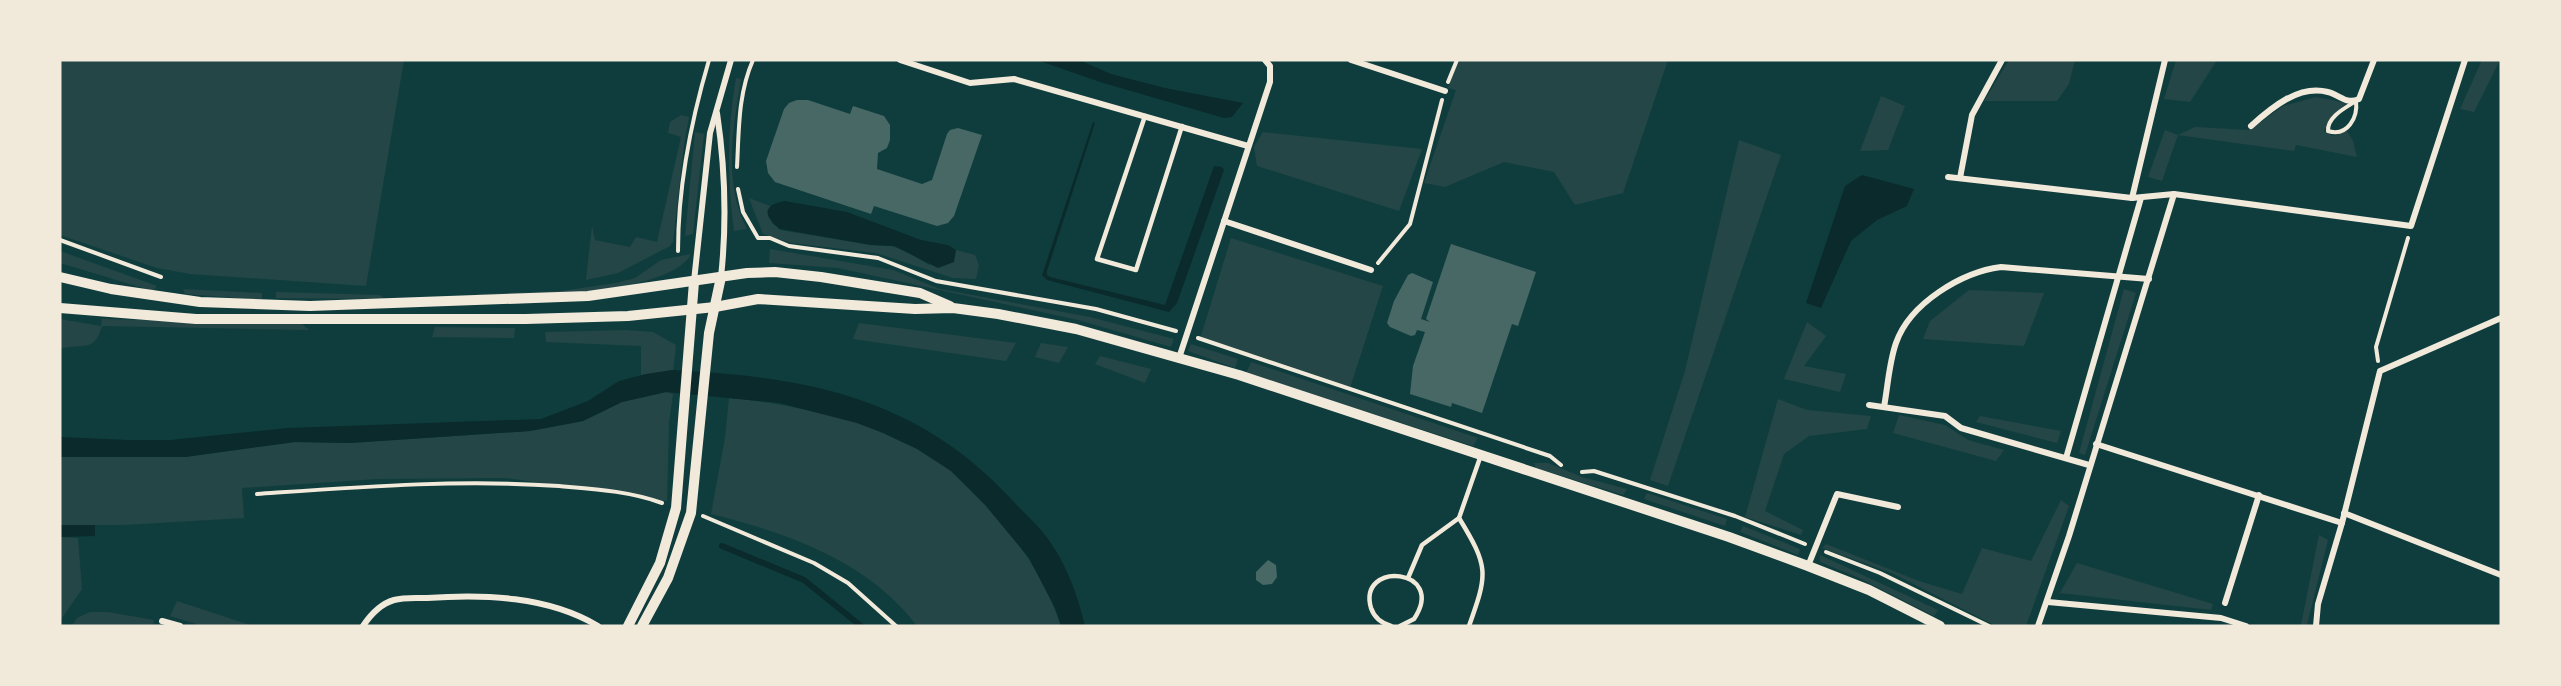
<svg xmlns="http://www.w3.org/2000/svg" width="2561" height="686" font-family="'Libre Baskerville',serif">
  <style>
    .green { fill: #244646 }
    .water { fill: #0a2a2b }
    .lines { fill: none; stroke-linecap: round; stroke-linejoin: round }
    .stream { stroke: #0a2a2b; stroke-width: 6 }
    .building { fill: #486865 }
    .path { stroke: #f1e9da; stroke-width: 4 }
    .service { stroke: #f1e9da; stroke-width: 4.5 }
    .minor { stroke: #f1e9da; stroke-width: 6 }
    .tertiary { stroke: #f1e9da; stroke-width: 10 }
  </style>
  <rect width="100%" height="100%" fill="#0f3d3e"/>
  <g class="green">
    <polygon points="60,60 404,60 366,286 190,274 157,268 60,235"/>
    <polygon points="1458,60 1668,60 1623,193 1575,205 1554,172 1504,162 1445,187 1424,183 1456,90 1448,88"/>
    <polygon points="2009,60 2075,60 2069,84 2057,101 1984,101"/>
    <polygon points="2176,60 2217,60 2190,102 2164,99"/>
    <polygon points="2482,60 2500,60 2474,112 2460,109"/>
    <path d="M736,78l5,1c-8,49 -18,104 6,150l-13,2c-7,-52 -7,-102 2,-153z"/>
    <polygon points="1881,96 1905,106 1888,150 1860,151"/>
    <polygon points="2316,97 2346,103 2332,117 2324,131 2333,136 2347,131 2353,141 2357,157 2296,145 2294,151 2178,135 2162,181 2148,177 2165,130 2178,135 2195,127 2248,130 2253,128 2283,106"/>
    <polygon points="681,115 689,117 684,145 673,242 670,246 618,273 586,280 592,226 595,240 630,247 636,237 657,242 681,137 668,133 670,122"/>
    <polygon points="695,132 704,134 693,234 685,236"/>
    <polygon points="1263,132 1422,149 1399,211 1257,166 1254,147"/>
    <polygon points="1739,140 1781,155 1668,486 1650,480 1685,371"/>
    <polygon points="749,198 770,206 772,223 780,230 871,245 890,246 903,249 929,265 956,250 975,255 979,265 976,279 953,278 876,253 791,243 763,234"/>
    <polygon points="1231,238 1383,286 1350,388 1200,339"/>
    <polygon points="770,249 893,270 940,289 1090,317 1174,339 1171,347 1078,320 838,268 769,263"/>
    <polygon points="60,251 157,286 153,291 60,263"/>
    <path d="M691,254c-22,42 -170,41 -215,43l1,-3 84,-3 55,-8 19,-5 26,-18z"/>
    <polygon points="183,289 262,293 262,300 185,294"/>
    <polygon points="2124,289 2136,293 2085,455 2079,453"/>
    <polygon points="1969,290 2044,293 2024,346 1923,339 1930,321"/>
    <polygon points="276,292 380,295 385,299 276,298"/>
    <path d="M60,319l41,7 1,-7 200,5 7,6 -207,-4c-8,28 -19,16 -42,23z"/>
    <polygon points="1807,322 1826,336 1804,366 1846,374 1840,392 1784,379"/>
    <polygon points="859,323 1016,343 1006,361 853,339"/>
    <polygon points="435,327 515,328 514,338 432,337"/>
    <polygon points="626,330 653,332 676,345 673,372 641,375 641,346 546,342 545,332"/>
    <polygon points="1041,343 1068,347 1059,363 1035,357"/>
    <polygon points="1191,344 1238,359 1235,368 1188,351"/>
    <polygon points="1100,356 1151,369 1145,383 1095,364"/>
    <polygon points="1251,362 1478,438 1473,446 1246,373"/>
    <polygon points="666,392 673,394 669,423 667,501 506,478 377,479 242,488 244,518 124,525 60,525 60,457 185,457 295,442 350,443 530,431 583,421 622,402"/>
    <path d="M729,398c71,7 167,26 222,73 16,14 31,30 45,46 29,32 51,68 65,109h-144c-49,-65 -129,-93 -206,-112l14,-76z"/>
    <polygon points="1778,399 1807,410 1871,416 1867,429 1809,436 1784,454 1765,511 1803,530 1801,535 1745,517"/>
    <polygon points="1899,415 1945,425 1968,440 2004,450 1996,461 1893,433"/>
    <polygon points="1980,416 2061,431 2057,443 1976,422"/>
    <polygon points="1534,463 1548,463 1582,477 1627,489 1623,495 1536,468"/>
    <polygon points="1647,493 1727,519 1725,526 1644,499"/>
    <polygon points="2061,500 2069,506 2026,626 1996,626 1894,574 1822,548 1826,544 1919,581 1962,594 1982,548 2031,561"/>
    <polygon points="1743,526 1800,549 1798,555 1740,532"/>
    <polygon points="2319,535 2328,540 2307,625 2301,625"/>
    <polygon points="60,537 78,538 82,589 60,621"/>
    <polygon points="1820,555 1938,610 1934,616 1859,578 1820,562"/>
    <polygon points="2077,563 2213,604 2211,610 2060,593"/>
    <polygon points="177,601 253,626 203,626 170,616"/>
    <polygon points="90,612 108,612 154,620 153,626 72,626 77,618"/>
  </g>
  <g class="water">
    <polygon points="1037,60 1079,60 1111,74 1165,88 1243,103 1232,117 1224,118 1100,82"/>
    <polygon points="1093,122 1095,123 1047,271 1047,275 1050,277 1165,305 1214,166 1222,167 1224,170 1177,303 1169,312 1047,280 1042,275"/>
    <polygon points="1862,175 1914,189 1907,206 1877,220 1851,241 1821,308 1806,303 1845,186"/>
    <path d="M785,201l62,11 74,28 27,5 8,5 -2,12 -16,6 -44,-22 -23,-1 -91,-16c-17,-13 -18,-24 5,-28z"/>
    <path d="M672,370c136,7 246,27 342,132 11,12 24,23 34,37 18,24 30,57 37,87h-24l-6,-18 -26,-50 -43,-52 -35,-35 -34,-22 -34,-16 -26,-10 -78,-20 -113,-11 -44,10 -39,19 -53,10 -180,12 -55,-1 -110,15h-125v-20l68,3h42l118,-12 253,-9 47,-18 31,-20 27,-7z"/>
    <polygon points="60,525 95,525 95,536 60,537"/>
  </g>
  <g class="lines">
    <polyline class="stream" points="722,546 804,580 861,626"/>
  </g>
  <g class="building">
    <polygon points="797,100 808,100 850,114 853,106 884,116 890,125 890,140 887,148 878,153 877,169 922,184 932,180 947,134 950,130 958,128 982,135 954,216 948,223 937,226 874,206 871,214 775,182 768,173 766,161 784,109 789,103"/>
    <polygon points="1451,244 1536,272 1518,326 1512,324 1482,413 1452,403 1451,407 1410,394 1413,366 1425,332 1417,330 1415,335 1411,336 1390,327 1387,323 1394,301 1408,275 1412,273 1433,282 1421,319 1430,322 1426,319"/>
    <polygon points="1268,560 1276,565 1277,577 1272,584 1263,585 1256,580 1256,572"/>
  </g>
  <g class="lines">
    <g class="path">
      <polyline points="1448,82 1457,60"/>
      <path d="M2356,101c2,16 -8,36 -28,30 -1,-14 17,-23 28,-30z"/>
      <path d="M737,167c2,-37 1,-73 16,-107"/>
      <polyline points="738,189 743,212 758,238 770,238 789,246 878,258 936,281 1096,309 1176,331"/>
      <polyline points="60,240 161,277"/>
      <path d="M678,251c0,-64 13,-130 31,-191"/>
      <polyline points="1378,263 1410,224 1442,100"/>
      <polyline points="1198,338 1550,456 1561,465"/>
      <polyline points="2378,361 2376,347 2408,238"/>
      <polyline points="1582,472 1594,471 1735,516 1805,544"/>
      <path d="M257,494c101,-7 201,-15 302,-8 34,3 70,5 103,17"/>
      <polyline points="703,516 814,563 848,583 896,626"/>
      <polyline points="1826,552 1880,573 1989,626"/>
    </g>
    <g class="service">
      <polyline points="1145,116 1097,259 1136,270 1182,126"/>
      <polyline points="1408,578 1422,545 1459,518"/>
      <path d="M1391,626c-10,-3 -17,-9 -20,-18 -14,-48 77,-40 43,11l-14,7"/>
      <path d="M1469,626c19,-53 20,-59 -10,-108l22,-63"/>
    </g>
    <g class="minor">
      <polyline points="900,60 970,83 1014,79 1248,146"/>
      <polyline points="1351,60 1445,91"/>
      <path d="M717,113c8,54 10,109 4,164"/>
      <path d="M2251,126c20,-18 48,-42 77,-34 12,3 18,13 31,7l15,-39"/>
      <polyline points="1948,177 2132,198 2174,194 2411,226 2465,60"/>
      <polyline points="1960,178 1972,115 2002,60"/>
      <polyline points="2132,198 2165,60"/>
      <polyline points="1224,221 1371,270"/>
      <polyline points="694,281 710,133 731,60"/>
      <polyline points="1179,358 1270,82 1270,66 1265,60"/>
      <polyline points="1869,405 1945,416 1961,428 2089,465"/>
      <path d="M1884,407c4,-22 5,-44 12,-64 14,-40 66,-71 105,-76l148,12"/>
      <polyline points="2096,444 2342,523"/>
      <polyline points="2066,458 2141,198"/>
      <polyline points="2344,513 2501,575"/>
      <polyline points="1808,566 1837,494 1898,507"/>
      <polyline points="2048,602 2221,618 2246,626"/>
      <polyline points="2225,603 2259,495"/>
      <polyline points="162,621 180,626"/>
      <path d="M363,626c8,-12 17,-22 31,-26 10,-3 22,-2 33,-2 57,-4 121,-2 171,28"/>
      <polyline points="2038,626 2069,536 2174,194"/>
      <polyline points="2316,626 2318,604 2342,523 2380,371 2501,318"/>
    </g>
    <g class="tertiary">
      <polyline points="60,277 111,289 200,302 310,306 588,296 747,273 775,272 821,277 920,293 950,306"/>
      <polyline points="60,308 196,319 526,319 628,316 715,307 758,299 915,309 953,308 998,314 1076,329 1239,375 1481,455 1729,537 1808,566 1869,590 1940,626"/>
      <polyline points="628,626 660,563 676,508 694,282"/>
      <polyline points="642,626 668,578 691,513 709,333 721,277"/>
    </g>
  </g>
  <rect width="2561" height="686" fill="none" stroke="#f1e9da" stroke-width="123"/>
</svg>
